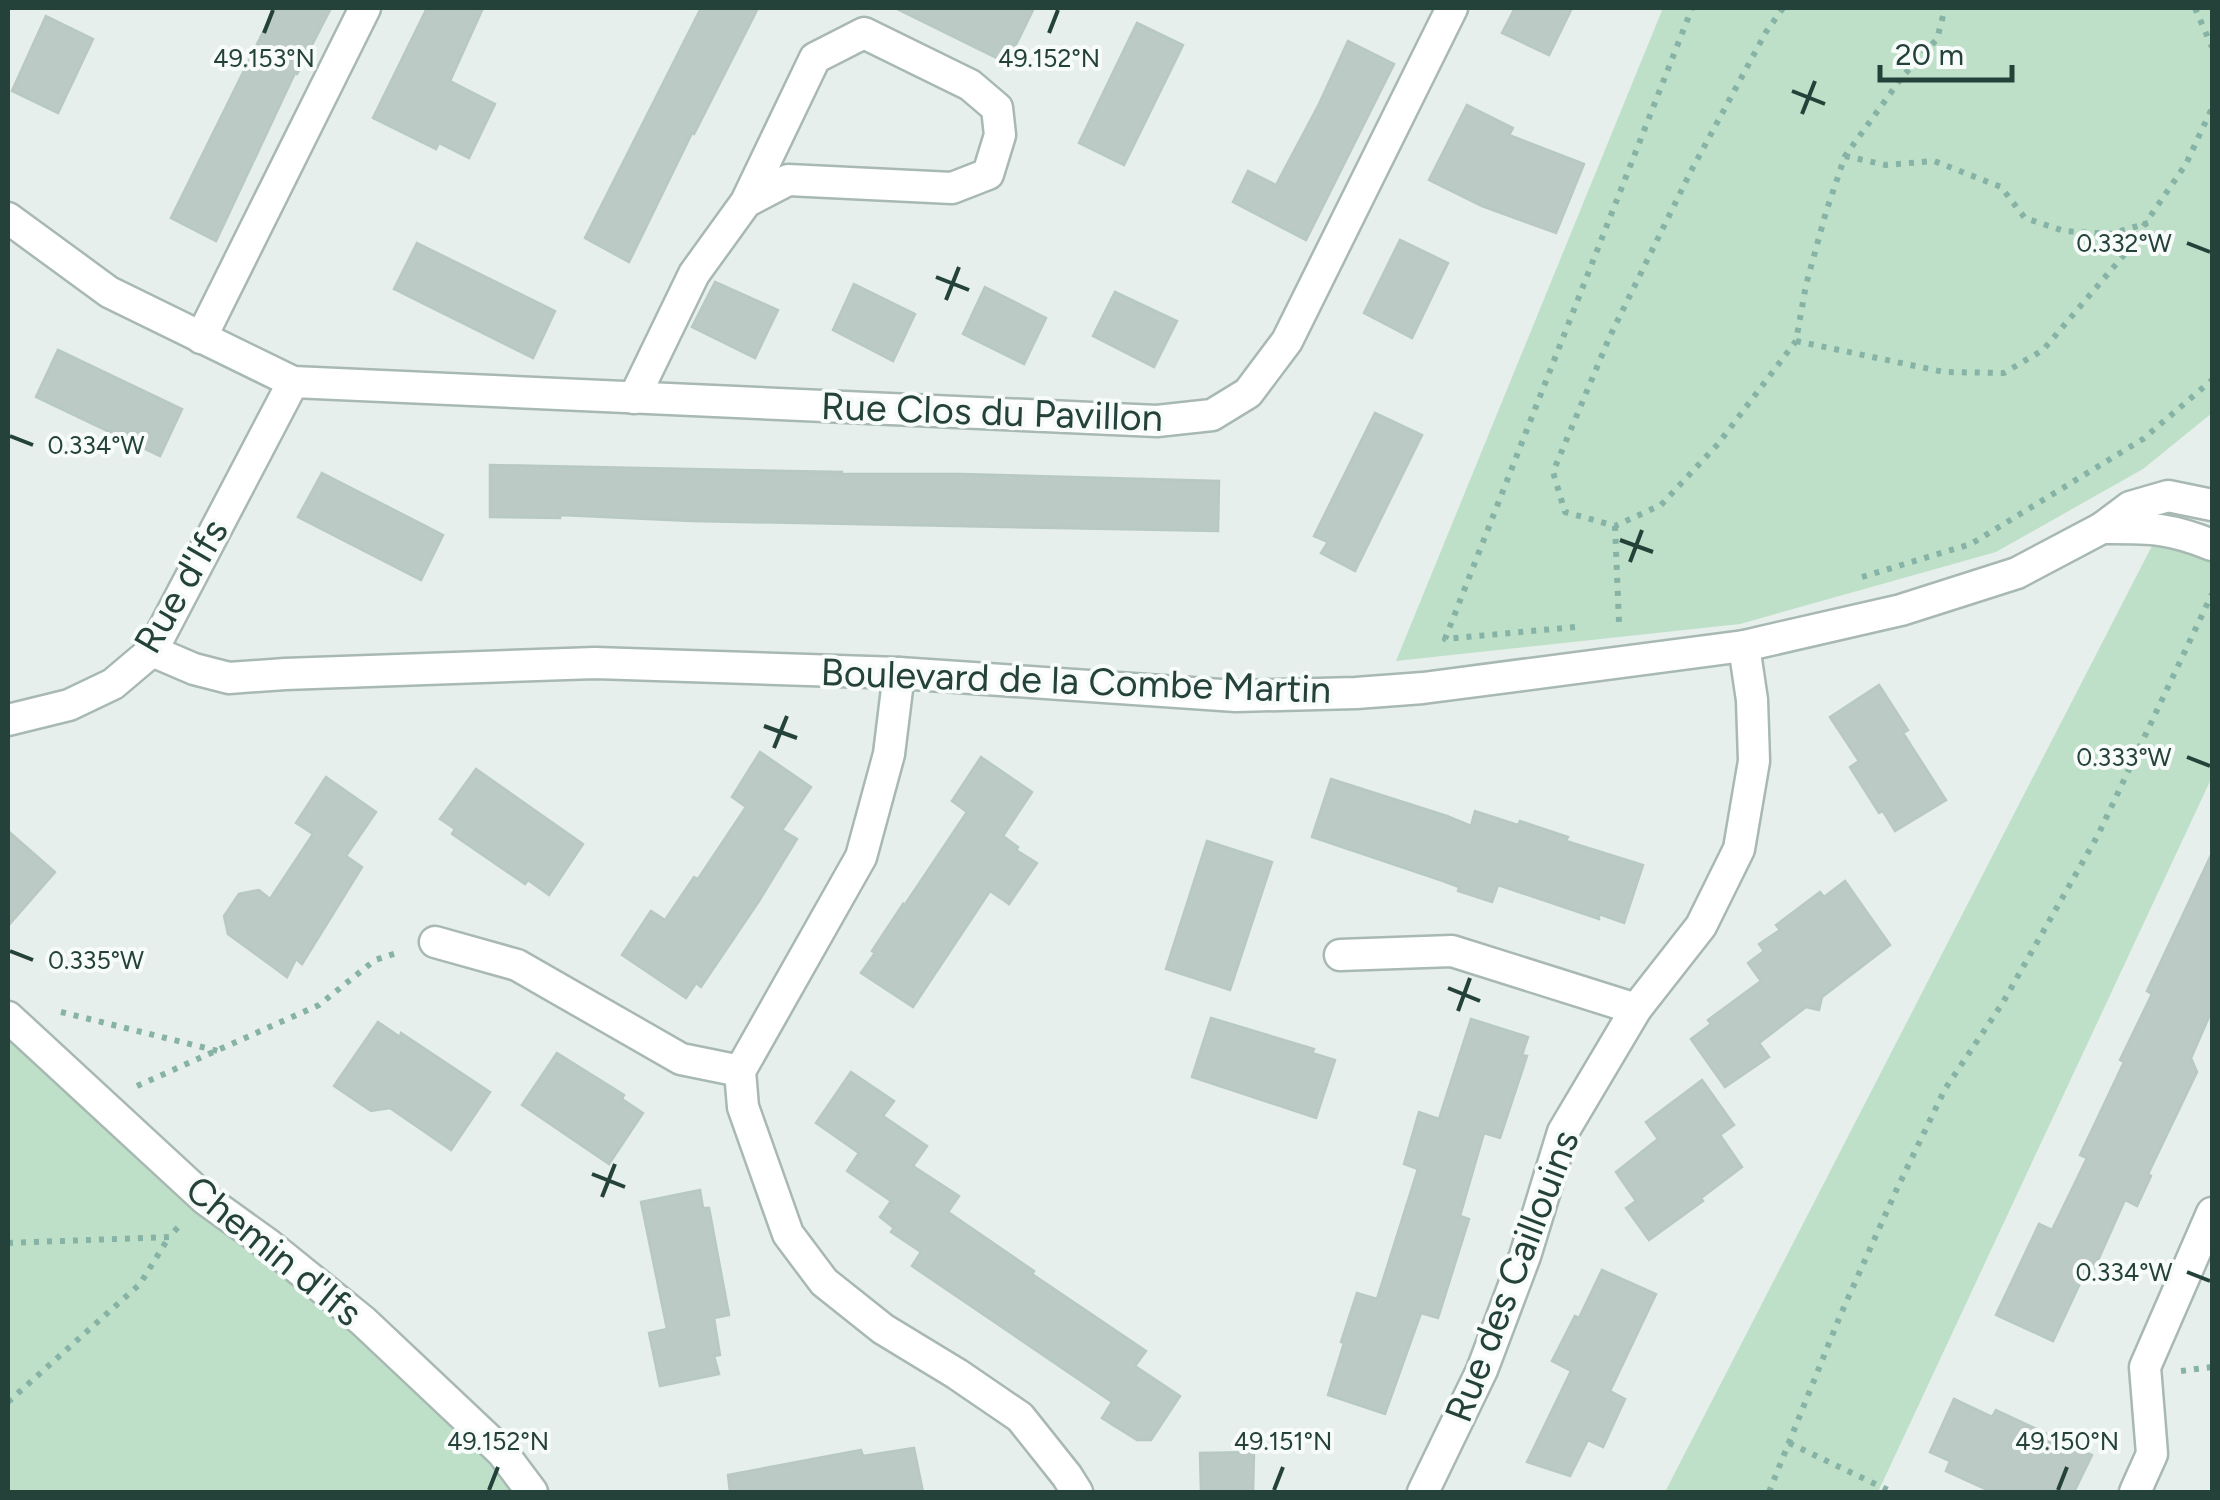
<svg xmlns="http://www.w3.org/2000/svg" width="2220" height="1500" font-family="Figtree,sans-serif">
  <style>
    .green { fill: #bfe0c8 }
    .building { fill: #bbcac4; stroke: #b8c9c2; stroke-width: 2.5 }
    .lines { fill: none; stroke-linecap: round; stroke-linejoin: round }
    .minor-casing { stroke: #a8b8b2; stroke-width: 35 }
    .path { stroke: #86b3a5; stroke-width: 6; stroke-dasharray: 5 8; stroke-linecap: butt }
    .minor { stroke: #fff; stroke-width: 30 }
    .ticks { fill: none; stroke: #24423a; stroke-width: 4 }
    .labels { text-anchor: middle; stroke-width: 8; stroke-linejoin: round; paint-order: stroke }
    .street-label { font-size: 38px; fill: #24423a; stroke: #f7fbf9 }
    .ticks-label { font-size: 25px; text-anchor: middle; fill: #24423a; stroke: #f7fbf9; stroke-width: 8; stroke-linejoin: round; paint-order: stroke }
  </style>
  <rect width="100%" height="100%" fill="#e6efeb"/>
  <g class="green">
    <polygon points="1663,8 2212,8 2212,413 2143,469 1996,552 1740,624 1396,661"/>
    <polygon points="2155,540 2212,558 2212,777 1878,1492 1665,1492"/>
    <polygon points="8,1012 544,1492 8,1492"/>
  </g>
  <g class="building">
    <polygon points="275,8 331,8 297,74 295,73 216,241 171,218"/>
    <polygon points="427,8 483,8 450,81 495,104 469,158 439,143 436,149 373,118"/>
    <polygon points="701,8 758,8 694,134 692,133 629,262 585,238"/>
    <polygon points="895,8 1034,8 1007,63"/>
    <polygon points="1515,8 1572,8 1549,55 1502,33"/>
    <polygon points="46,16 93,39 58,113 12,91"/>
    <polygon points="1137,23 1183,45 1124,165 1079,143"/>
    <polygon points="1348,41 1394,64 1306,240 1233,202 1248,171 1276,185 1319,104"/>
    <polygon points="1467,105 1513,128 1509,135 1584,164 1556,233 1482,206 1429,180"/>
    <polygon points="1400,240 1448,263 1412,338 1364,313"/>
    <polygon points="417,243 555,311 533,358 394,289"/>
    <polygon points="715,282 778,310 755,358 692,327"/>
    <polygon points="854,284 915,314 893,361 833,330"/>
    <polygon points="985,287 1046,318 1024,364 963,334"/>
    <polygon points="1115,292 1177,321 1154,367 1093,336"/>
    <polygon points="58,350 182,409 160,456 36,397"/>
    <polygon points="1375,413 1422,435 1355,571 1321,553 1328,542 1314,536"/>
    <polygon points="490,465 842,472 842,474 961,474 1219,481 1218,531 691,521 560,515 560,518 490,517"/>
    <polygon points="322,473 443,535 421,580 298,517"/>
    <polygon points="1879,685 1908,730 1903,733 1946,800 1895,831 1883,811 1879,813 1850,767 1859,761 1830,717"/>
    <polygon points="760,752 811,787 782,830 797,839 759,901 701,987 696,983 686,998 622,955 651,911 665,920 694,877 698,879 746,807 732,797"/>
    <polygon points="981,757 1032,792 1003,836 1018,847 1016,850 1037,863 1009,904 990,891 913,1007 861,973 875,953 872,951 903,904 904,906 967,812 952,801"/>
    <polygon points="476,769 583,844 549,895 528,880 525,884 452,834 455,829 440,819"/>
    <polygon points="326,777 376,812 346,856 362,867 302,964 296,959 287,977 228,934 224,916 239,894 259,890 270,899 313,834 296,823"/>
    <polygon points="1331,779 1447,816 1471,826 1475,811 1518,825 1520,821 1568,837 1566,841 1643,865 1624,923 1599,914 1599,919 1498,885 1492,902 1458,891 1459,887 1443,881 1312,837"/>
    <polygon points="8,831 55,872 8,926"/>
    <polygon points="1207,841 1272,862 1230,990 1166,969"/>
    <polygon points="2212,853 2212,1010 2191,1058 2197,1072 2148,1174 2151,1176 2137,1206 2125,1200 2090,1278 2084,1275 2053,1341 1996,1315 2039,1224 2052,1230 2087,1158 2080,1155 2124,1062 2120,1060 2152,994 2147,991"/>
    <polygon points="1845,881 1890,945 1822,997 1819,1010 1806,1007 1759,1043 1769,1057 1725,1087 1691,1039 1711,1024 1708,1020 1761,981 1748,963 1764,951 1759,944 1780,930 1776,925 1820,892 1824,897"/>
    <polygon points="1211,1018 1314,1049 1312,1053 1335,1060 1316,1118 1192,1077"/>
    <polygon points="1471,1019 1528,1037 1522,1055 1527,1056 1500,1138 1484,1133 1460,1216 1469,1219 1438,1318 1421,1313 1385,1414 1328,1395 1344,1343 1341,1342 1357,1293 1377,1299 1418,1169 1404,1164 1419,1112 1439,1119"/>
    <polygon points="378,1022 400,1037 401,1033 490,1092 451,1150 390,1108 371,1111 334,1086"/>
    <polygon points="557,1053 624,1095 622,1099 643,1113 609,1164 522,1105"/>
    <polygon points="851,1072 894,1101 883,1116 927,1146 913,1166 959,1196 948,1212 1034,1271 1032,1274 1146,1351 1135,1366 1180,1396 1151,1440 1137,1440 1102,1418 1112,1402 912,1266 921,1252 891,1232 894,1228 880,1217 891,1201 847,1171 859,1153 816,1123"/>
    <polygon points="1702,1080 1734,1125 1720,1135 1742,1167 1701,1198 1703,1201 1649,1240 1626,1208 1636,1201 1616,1172 1658,1139 1646,1122"/>
    <polygon points="700,1190 703,1208 709,1208 729,1315 714,1318 720,1355 714,1356 719,1374 660,1386 649,1333 667,1329 641,1202"/>
    <polygon points="1602,1270 1656,1294 1610,1391 1625,1399 1603,1447 1588,1440 1570,1476 1527,1462 1571,1371 1552,1361 1575,1316 1579,1318"/>
    <polygon points="1954,1399 1992,1417 1996,1410 2092,1455 2074,1492 1992,1492 1946,1471 1950,1461 1930,1452"/>
    <polygon points="914,1448 923,1492 730,1492 728,1475 861,1450 863,1456"/>
    <polygon points="1254,1452 1253,1492 1201,1492 1200,1453"/>
  </g>
  <g class="lines">
    <defs>
      <g id="minor">
        <polyline points="8,218 109,292 293,382 1157,421 1212,415 1248,393 1287,341 1452,8"/>
        <polyline points="201,338 365,8"/>
        <polyline points="634,398 694,274 746,202 788,180 952,188 988,174 1000,135 997,108 970,85 864,33 815,58 746,202"/>
        <path d="M2102,528c47,0 66,-1 110,17"/>
        <polyline points="152,651 194,669 229,678 285,674 595,663 899,673 1236,696 1356,693 1423,688 1744,646 1901,610 2017,573 2102,528 2130,507 2168,496 2212,505"/>
        <polyline points="899,673 889,754 861,857 740,1071 743,1107 788,1234 824,1282 883,1329 957,1374 1020,1417 1067,1476 1077,1492"/>
        <polyline points="8,720 69,705 113,684 152,651 293,382"/>
        <polyline points="435,942 517,965 681,1059 740,1071"/>
        <polyline points="1340,955 1452,951 1636,1009"/>
        <polyline points="8,1017 205,1199 269,1245 363,1321 502,1452 532,1492"/>
        <polyline points="1423,1492 1482,1370 1525,1256 1563,1132 1636,1009 1701,926 1739,849 1754,761 1752,700 1744,646"/>
        <polyline points="2135,1492 2152,1454 2145,1367 2212,1213"/>
      </g>
    </defs>
    <use href="#minor" class="minor-casing"/>
    <g class="path">
      <polyline points="1783,8 1766,32 1691,171 1610,336 1553,472 1565,512 1615,526 1661,505 1718,444 1796,341 1806,285 1826,212 1845,156 1903,76 1937,39 1945,8"/>
      <polyline points="2195,8 2212,47"/>
      <polyline points="1845,156 1886,165 1934,161 2001,187 2025,218 2064,231 2110,234 2148,223"/>
      <polyline points="1796,341 1944,372 2004,373 2043,350 2123,256 2186,164 2212,108"/>
      <polyline points="1615,526 1619,623"/>
      <polyline points="1862,577 1971,544 2143,439 2212,380"/>
      <polyline points="1575,627 1445,639 1692,8"/>
      <polyline points="61,1012 218,1051"/>
      <polyline points="137,1086 319,1005 375,960 400,952"/>
      <polyline points="8,1243 169,1237 180,1225"/>
      <polyline points="2181,1371 2212,1367"/>
      <polyline points="8,1402 140,1284 169,1237"/>
      <polyline points="1789,1443 1892,1492"/>
      <polyline points="1769,1492 1840,1316 1895,1193 1945,1089 2002,1004 2098,835 2212,594"/>
    </g>
    <use href="#minor" class="minor"/>
  </g>
  <path class="ticks" d="M264,33l9,-23M1049,33l9,-23M1792,91l33,13M1802,114l13,-33M2187,243l23,9M936,277l33,13M946,300l13,-33M10,436l23,9M1620,540l33,12M1630,562l12,-32M764,726l33,12M774,748l13,-32M2187,757l23,9M10,951l23,9M1448,988l32,13M1458,1011l12,-33M592,1174l33,13M602,1197l13,-33M2187,1272l23,9M489,1490l9,-23M1274,1490l9,-23M2058,1490l9,-23"/>
  <g class="labels">
    <g class="street-label">
      <text transform="translate(992 412) rotate(2)" y="13">Rue Clos du Pavillon</text>
      <text transform="translate(181 586) rotate(-60)" y="13">Rue d'Ifs</text>
      <text transform="translate(1076 681) rotate(2)" y="13">Boulevard de la Combe Martin</text>
      <text transform="translate(274 1251) rotate(39)" y="13">Chemin d'Ifs</text>
      <text transform="translate(1512 1276) rotate(-69)" y="13">Rue des Caillouins</text>
    </g>
  </g>
  <g class="ticks-label">
    <text x="264" y="67">49.153°N</text>
    <text x="1049" y="67">49.152°N</text>
    <text x="2124" y="252">0.332°W</text>
    <text x="96" y="454">0.334°W</text>
    <text x="2124" y="766">0.333°W</text>
    <text x="96" y="969">0.335°W</text>
    <text x="2124" y="1281">0.334°W</text>
    <text x="498" y="1450">49.152°N</text>
    <text x="1283" y="1450">49.151°N</text>
    <text x="2067" y="1450">49.150°N</text>
  </g>
  <rect width="2220" height="1500" fill="none" stroke="#24423a" stroke-width="20"/>
  <path d="M1880 65v15h132v-15" fill="none" stroke="#24423a" stroke-width="5"/>
  <text x="1895" y="65" font-size="30" fill="#24423a" stroke="#f7fbf9" stroke-width="8" paint-order="stroke">20 m</text>
</svg>
